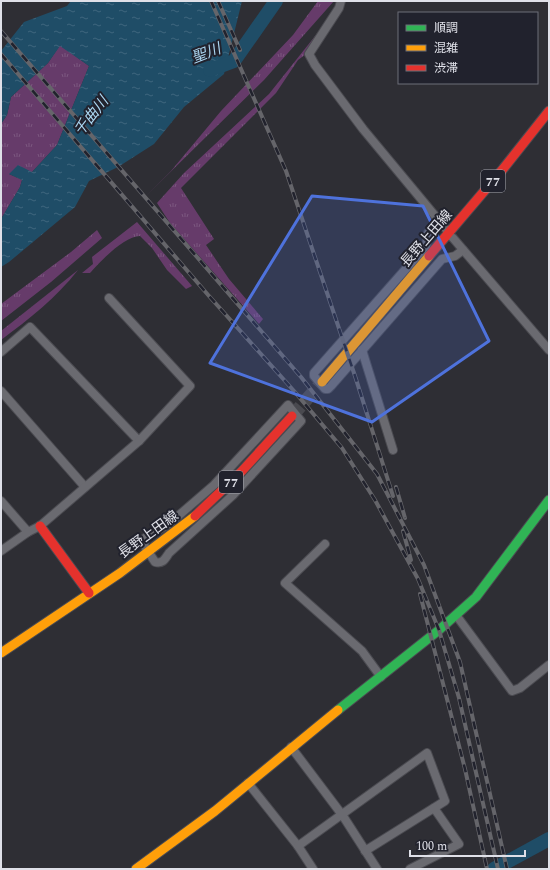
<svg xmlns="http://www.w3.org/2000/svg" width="550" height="870" font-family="Spectral,'Noto Sans JP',serif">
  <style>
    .grass { fill: url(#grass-tufts) }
    .water { fill: url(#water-ripples) }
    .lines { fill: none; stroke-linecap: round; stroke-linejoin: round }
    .river { stroke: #1f4d67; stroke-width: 14 }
    .primary-tunnel { stroke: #49494f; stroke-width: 13; stroke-dasharray: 13 6; stroke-linecap: butt }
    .street-casing { stroke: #4b4b51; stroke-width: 10 }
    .fast-casing { stroke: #4b4b51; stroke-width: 11 }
    .slow-casing { stroke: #4b4b51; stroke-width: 11 }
    .jam-casing { stroke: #4b4b51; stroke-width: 11 }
    .street { stroke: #6a6a70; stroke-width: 8 }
    .fast { stroke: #30b455; stroke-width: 9 }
    .slow { stroke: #ff9f0a; stroke-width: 9 }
    .jam { stroke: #e5322d; stroke-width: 9 }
    .rail-casing { stroke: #65656a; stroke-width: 4 }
    .rail { stroke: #21222d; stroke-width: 2.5; stroke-dasharray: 8; stroke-linecap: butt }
    .marked { fill: #4e72dc; fill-opacity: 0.2; stroke: #4e72dc; stroke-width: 3; stroke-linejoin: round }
    .labels { text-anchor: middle; stroke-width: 4; stroke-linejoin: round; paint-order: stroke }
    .shield { fill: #21222d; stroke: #a6a7b0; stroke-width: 1 }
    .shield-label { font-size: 13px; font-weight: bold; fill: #dfe0e8 }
    .street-label { font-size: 14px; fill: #dfe0e8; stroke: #21222d }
    .water-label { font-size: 15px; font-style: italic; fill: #acd7f2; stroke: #21222d }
  </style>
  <defs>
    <pattern id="grass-tufts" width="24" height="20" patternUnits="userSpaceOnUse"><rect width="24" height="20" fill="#663b6a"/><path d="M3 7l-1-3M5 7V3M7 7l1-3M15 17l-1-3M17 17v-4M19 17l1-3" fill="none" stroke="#7b577f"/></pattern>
    <pattern id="water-ripples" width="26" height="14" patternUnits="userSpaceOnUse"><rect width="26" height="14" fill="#1f4d67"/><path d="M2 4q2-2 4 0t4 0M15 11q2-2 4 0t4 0" fill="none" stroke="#3f667d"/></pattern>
  </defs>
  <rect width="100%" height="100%" fill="#2e2e34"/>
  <g class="grass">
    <polygon points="318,1 334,1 264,80 147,195 171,171 221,111 293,35"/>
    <polygon points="335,11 306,54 298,60 276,93 181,188 214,239 206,245 229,279 263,319 259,324 170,223 157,203 184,173 269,94"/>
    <polygon points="60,45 89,66 57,145 32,172 9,174 22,180 20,187 1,219 1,124 7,115 11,97 48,63"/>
    <path d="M137,222l55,64 -6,3 -19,-19 -15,-22 -12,-12c-16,0 -40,26 -50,37h-8l11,-9 -1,-7z"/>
    <polygon points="97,230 102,238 51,282 1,321 1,304 71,252"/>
    <path d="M78,270c-22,28 -49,49 -77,70v-9z"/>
  </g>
  <polygon class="water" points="71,1 242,1 224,74 184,107 154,144 118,167 89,181 75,207 9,262 1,267 1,219 20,187 22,180 9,174 18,165 32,172 57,145 89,66 60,46 48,63 11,97 7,115 1,124 1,51 24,22 67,6"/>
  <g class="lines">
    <g class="river">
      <polyline points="210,70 234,61 276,1"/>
      <polyline points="494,869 549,839"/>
    </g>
    <polyline class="primary-tunnel" points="292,416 322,382"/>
    <defs>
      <g id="street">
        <polyline points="341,1 339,8 309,54 315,65 363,129 446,229 448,234 453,238 549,350"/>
        <polyline points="438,221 428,233 426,246 314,373 314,376 325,389 328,389 331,386 442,259 455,256 463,250"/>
        <polyline points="362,350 393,450"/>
        <polyline points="1,352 30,327 139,441"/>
        <polyline points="1,391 85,487"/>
        <path d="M288,405l13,16 -68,74 -64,58c-4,6 -6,11 -14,9l-11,-17 1,-7 25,-15 44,-38z"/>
        <polyline points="1,501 28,532"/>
        <polyline points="325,544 285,583 362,651 381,677"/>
        <polyline points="1,551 28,532 40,526 139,441 190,386 109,298"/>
        <polyline points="456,615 512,691 520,688 549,665"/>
        <polyline points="291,747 343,816 377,869"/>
        <polyline points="248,783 298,846 313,869"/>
        <polyline points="298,846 427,753 445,801 365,851"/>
        <polyline points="410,869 459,844 434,808"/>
      </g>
      <polyline id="fast" points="338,710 439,630 476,597 549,500"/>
      <g id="slow">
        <polyline points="322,382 429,256"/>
        <polyline points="1,653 120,573 195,516"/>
        <polyline points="136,869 215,811 338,710"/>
      </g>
      <g id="jam">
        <polyline points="429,256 503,169 549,111"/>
        <polyline points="195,516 242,471 292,416"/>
        <polyline points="40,526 89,593"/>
      </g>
    </defs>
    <use href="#street" class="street-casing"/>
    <use href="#fast" class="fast-casing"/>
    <use href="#slow" class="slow-casing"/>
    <use href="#jam" class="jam-casing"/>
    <use href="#street" class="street"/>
    <use href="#fast" class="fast"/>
    <use href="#slow" class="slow"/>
    <use href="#jam" class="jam"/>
    <defs>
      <g id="rail">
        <polyline points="211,1 286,171 355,376 393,496"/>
        <polyline points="218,1 240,50"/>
        <polyline points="1,31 301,377 377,474 424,565 460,662 507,869"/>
        <polyline points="1,54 209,296 294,391 342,448 375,500 418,579 439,630 459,698 498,869"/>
        <polyline points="396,487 405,518"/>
        <polyline points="403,531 411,560"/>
        <polyline points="420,594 465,769 487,869"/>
      </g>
    </defs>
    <use href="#rail" class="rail-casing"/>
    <use href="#rail" class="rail"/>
  </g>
  <path class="marked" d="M312,196l111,10 66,135 -117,81 -162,-59z"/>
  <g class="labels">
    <g class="shield">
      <rect x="481" y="170" width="24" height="22" rx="3"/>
      <rect x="219" y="471" width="24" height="22" rx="3"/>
    </g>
    <g class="shield-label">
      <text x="493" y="186">77</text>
      <text x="231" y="487">77</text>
    </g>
    <g class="street-label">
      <text transform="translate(426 238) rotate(-49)" y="5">長野上田線</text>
      <text transform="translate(148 534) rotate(-36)" y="5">長野上田線</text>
    </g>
    <g class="water-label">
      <text transform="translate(206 53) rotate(-21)" y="5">聖川</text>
      <text transform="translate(91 116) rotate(-52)" y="5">千曲川</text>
    </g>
  </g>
  <rect width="550" height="870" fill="none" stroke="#dfe0e8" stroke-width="4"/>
  <rect x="398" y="12" width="140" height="72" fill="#21222d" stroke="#6d6e78"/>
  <rect x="406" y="25" width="20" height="6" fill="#30b455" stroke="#6d6e78"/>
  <text x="434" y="32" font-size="12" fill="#dfe0e8">順調</text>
  <rect x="406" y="45" width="20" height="6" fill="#ff9f0a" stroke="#6d6e78"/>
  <text x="434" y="52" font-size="12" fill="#dfe0e8">混雑</text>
  <rect x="406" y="65" width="20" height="6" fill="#e5322d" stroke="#6d6e78"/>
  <text x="434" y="72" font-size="12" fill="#dfe0e8">渋滞</text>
  <path d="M410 850v6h115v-6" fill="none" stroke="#dfe0e8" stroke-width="2"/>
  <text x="416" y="850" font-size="12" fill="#dfe0e8" stroke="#21222d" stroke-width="3" paint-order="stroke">100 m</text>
</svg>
